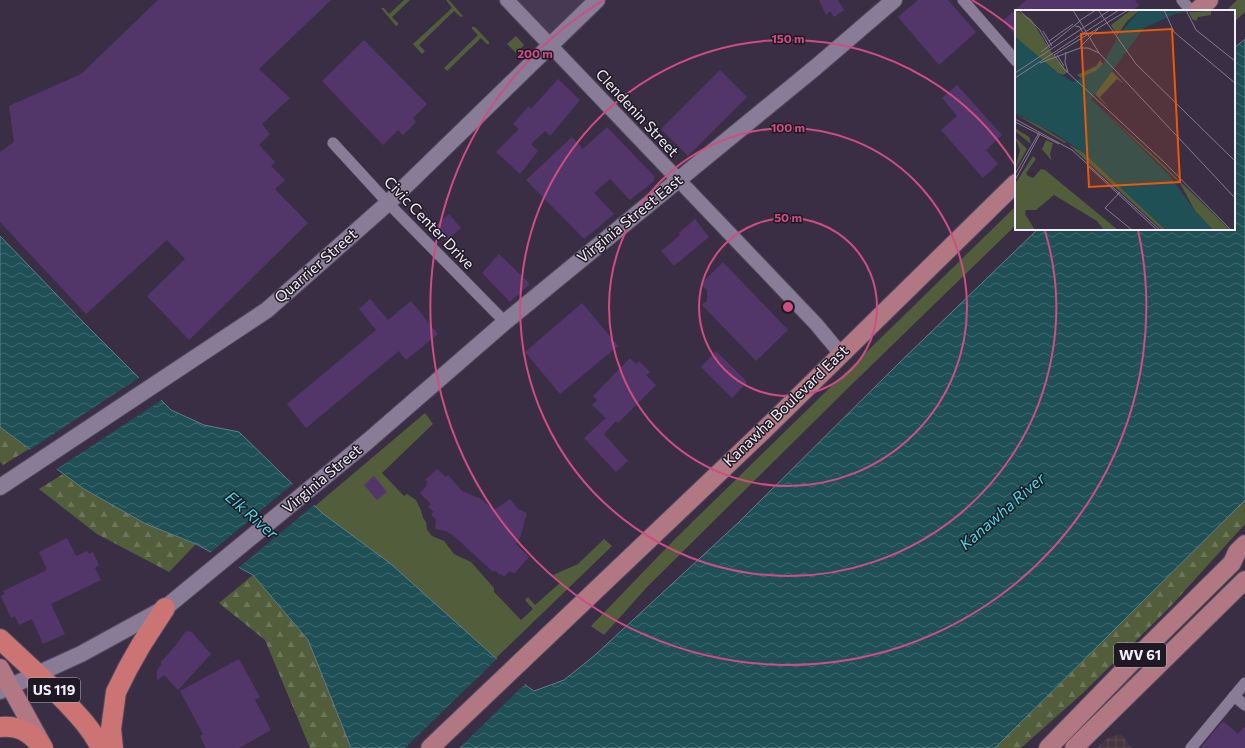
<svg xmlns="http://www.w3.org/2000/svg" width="1245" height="748" font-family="Commissioner,sans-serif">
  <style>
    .built { fill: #473853 }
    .industrial { fill: url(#industrial-grid) }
    .green { fill: #525e3b }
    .forest { fill: url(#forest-firs) }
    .water { fill: url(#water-waves); stroke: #5f7f88 }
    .pier { fill: #3a2e45 }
    .building { fill: #523669 }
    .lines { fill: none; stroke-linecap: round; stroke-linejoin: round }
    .minor-casing { stroke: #544a5d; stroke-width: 12 }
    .tertiary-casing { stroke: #544a5d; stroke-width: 16 }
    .secondary-casing { stroke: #544a5d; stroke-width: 18 }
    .primary-casing { stroke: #544a5d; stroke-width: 20 }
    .motorway-casing { stroke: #544a5d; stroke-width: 22 }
    .minor { stroke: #897c96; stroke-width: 11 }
    .tertiary { stroke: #897c96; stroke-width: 14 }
    .secondary { stroke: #897c96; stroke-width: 16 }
    .primary { stroke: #b17782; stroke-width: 18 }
    .motorway { stroke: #cc7474; stroke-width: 20 }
    .ring { fill: none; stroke: #ce4d83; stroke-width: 2 }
    .labels { text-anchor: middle; stroke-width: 3; stroke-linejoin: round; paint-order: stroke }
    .shield { fill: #1e1923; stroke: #b4adba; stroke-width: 1 }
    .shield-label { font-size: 14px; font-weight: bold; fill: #f4edfb }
    .street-label { font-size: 15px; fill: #f4edfb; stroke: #1e1923 }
    .water-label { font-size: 16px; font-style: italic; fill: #4ed7e7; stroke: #1e1923 }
    .inset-road { fill: none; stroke: #847a8e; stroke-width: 1 }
    .view { fill: #e8590c; fill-opacity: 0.15; stroke: #e8590c; stroke-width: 2 }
    .inset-edge { fill: none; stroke: #f4edfb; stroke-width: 2 }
    .centre { fill: #ce4d83; stroke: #1e1923; stroke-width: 2 }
    .ring-label { font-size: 12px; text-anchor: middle; font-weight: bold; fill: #ce4d83; stroke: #1e1923; stroke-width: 3; stroke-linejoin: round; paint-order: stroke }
  </style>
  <defs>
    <pattern id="industrial-grid" width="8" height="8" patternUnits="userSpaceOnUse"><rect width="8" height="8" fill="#48363e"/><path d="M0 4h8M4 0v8" fill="none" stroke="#5a4a51"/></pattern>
    <pattern id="forest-firs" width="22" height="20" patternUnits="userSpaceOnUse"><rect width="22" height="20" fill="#525e3b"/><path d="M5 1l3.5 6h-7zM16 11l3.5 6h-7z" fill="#6c7558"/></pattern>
    <pattern id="water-waves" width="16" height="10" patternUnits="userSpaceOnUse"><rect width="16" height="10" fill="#1f5056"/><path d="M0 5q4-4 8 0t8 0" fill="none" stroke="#406a6f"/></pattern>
  </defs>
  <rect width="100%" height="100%" fill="#3a2e45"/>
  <polygon class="built" points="507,0 597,0 551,45"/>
  <polygon class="industrial" points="1121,734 1132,748 1096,748 1109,737"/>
  <g class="green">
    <polygon points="404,0 410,0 392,17 398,23 398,25 396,26 381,8 384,8 389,14"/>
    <polygon points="446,0 449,0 463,16 461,17 454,11 419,45 425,51 422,54 413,44 452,8"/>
    <polygon points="1237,0 1245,0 1245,12 1234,22 1234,11 1226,11"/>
    <polygon points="472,27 475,27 489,42 489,44 487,44 481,38 447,71 444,68 478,35 472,29"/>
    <polygon points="516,36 524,45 516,53 507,44"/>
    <polygon points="1016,206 1016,225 846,390 648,586 604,635 591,626 676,538"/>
    <polygon points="425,413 433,424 382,473 404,496 407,494 416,500 421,510 423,518 426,522 427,530 432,536 444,541 454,554 471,562 494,588 494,592 521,620 533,609 525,600 528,597 535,605 560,583 553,575 578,564 604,539 612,546 495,659 391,564 322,513 315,506"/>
  </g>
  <g class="forest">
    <polygon points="0,427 29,449 3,465 0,462"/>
    <polygon points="63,474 84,489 146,524 196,544 169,572 97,534 39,489"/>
    <polygon points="1245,500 1245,524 1169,608 1083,693 1021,748 995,748"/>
    <polygon points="253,575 308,640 351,748 310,748 265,640 219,603"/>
  </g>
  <polygon class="water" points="1245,39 1245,500 995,748 351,748 308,640 253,575 196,544 146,524 84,489 0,427 0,236 84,323 171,410 204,425 239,432 322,513 391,564 528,687 534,691 564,680 594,656 739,522 898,364 1038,229 1234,229 1234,48"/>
  <g class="pier">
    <polygon points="140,377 163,399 55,470 28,451"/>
    <polygon points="294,483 315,504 237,569 210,553"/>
    <polygon points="498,658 526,683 459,748 405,748"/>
  </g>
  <g class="building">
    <polygon points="158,0 331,0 259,69 290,98 262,124 270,134 259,145 275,162 271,166 285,180 275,189 308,223 189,340 147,296 185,259 167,240 86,314 0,222 0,152 14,142 9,106 81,74"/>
    <polygon points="819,0 838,0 844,10 834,17 830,11 826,15"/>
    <polygon points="918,0 948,0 976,32 939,65 898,17"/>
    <polygon points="1026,0 1135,0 1139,5 1133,11 1016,11 1016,36 1003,21"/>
    <polygon points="364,40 427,104 413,118 416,122 403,135 398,130 383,145 322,81"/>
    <polygon points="720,70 747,97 688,156 661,129"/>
    <polygon points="558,79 580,100 550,136 545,131 531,144 538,151 520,174 496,152 519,129 513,124 529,106 531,109"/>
    <polygon points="957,85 1002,135 986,150 998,164 983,178 941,130 957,116 942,98"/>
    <polygon points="607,127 654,176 654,181 630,200 610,179 594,193 614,214 584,239 526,180 572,137 583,149"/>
    <polygon points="449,214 461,228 446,241 434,227"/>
    <polygon points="695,219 709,237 674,266 661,251 680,235 679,233"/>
    <polygon points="499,254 530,284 510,302 482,273"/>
    <polygon points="723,262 788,330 756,361 702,305 707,301 707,290 701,284"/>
    <polygon points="370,299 388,320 411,301 438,334 406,360 399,351 306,428 287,404 376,330 359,309"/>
    <polygon points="582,303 618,346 560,394 525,352"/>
    <polygon points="716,351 747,382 732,398 701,367"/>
    <polygon points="630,358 636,364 639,361 650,372 646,375 656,385 618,423 616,421 604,434 628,461 616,472 584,438 606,418 592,405 597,400 593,396"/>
    <polygon points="437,469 446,477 448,475 462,491 481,499 494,510 510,499 518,509 527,513 520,538 516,544 529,557 514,574 510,571 504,577 501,574 500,575 494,570 493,572 454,536 446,531 435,529 436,520 431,514 434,512 428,507 431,504 420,493 427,485 426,484 428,482 425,480"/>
    <polygon points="374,476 387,492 377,500 364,485"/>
    <polygon points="67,538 76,556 87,551 89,554 93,552 99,565 95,568 101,580 51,604 65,634 43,644 32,619 19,625 15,616 11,618 1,596 5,594 3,591 47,570 39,552"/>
    <polygon points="186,631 192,632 196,637 211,654 178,690 164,675 157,681 157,670 161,665 161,662 176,645"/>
    <polygon points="239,659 260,697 255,700 271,730 239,748 206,748 200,736 203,734 180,691"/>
    <polygon points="1223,721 1238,734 1245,726 1245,748 1200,748"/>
  </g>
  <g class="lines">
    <defs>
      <g id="minor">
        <polyline points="963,0 1016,61"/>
        <polyline points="1182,0 1191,11"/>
        <polyline points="333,143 388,203 505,322"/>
        <polyline points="1234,696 1245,705"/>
        <polyline points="1191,748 1245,683"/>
      </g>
      <polyline id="tertiary" points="507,0 816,324 841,354"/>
      <g id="secondary">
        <polyline points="0,487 267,310 388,203 597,0"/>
        <polyline points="0,691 81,654 165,608 368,441 505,322 816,67 894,0"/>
      </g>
      <g id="primary">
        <polyline points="1197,11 1209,0"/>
        <polyline points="0,668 43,746"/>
        <polyline points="430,748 763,431 1016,183"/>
        <polyline points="1048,748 1128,666 1232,563 1237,552 1245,544"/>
        <polyline points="1074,748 1245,580"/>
      </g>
      <g id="motorway">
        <path d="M0,639c21,20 43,39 63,60 15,16 28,29 38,49"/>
        <path d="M0,727c20,-2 31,6 43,21"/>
        <polyline points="113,748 111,729 116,692 128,668 141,645 165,608"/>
      </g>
    </defs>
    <use href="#minor" class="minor-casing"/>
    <use href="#tertiary" class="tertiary-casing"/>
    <use href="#secondary" class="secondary-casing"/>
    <use href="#primary" class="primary-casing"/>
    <use href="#motorway" class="motorway-casing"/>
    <use href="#minor" class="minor"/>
    <use href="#tertiary" class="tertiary"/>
    <use href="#secondary" class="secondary"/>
    <use href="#primary" class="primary"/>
    <use href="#motorway" class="motorway"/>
  </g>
  <g class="ring">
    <circle cx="788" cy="307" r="89"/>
    <circle cx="788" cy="307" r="179"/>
    <path d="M1045 231A268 268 0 1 1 1015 165"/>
    <path d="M972 0A358 358 0 0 1 1016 31M1138 230A358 358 0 1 1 604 0"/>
  </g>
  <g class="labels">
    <g class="shield">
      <rect x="1114" y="643" width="52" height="24" rx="3"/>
      <rect x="28" y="678" width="52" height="24" rx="3"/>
    </g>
    <g class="shield-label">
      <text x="1140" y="660">WV 61</text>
      <text x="54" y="695">US 119</text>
    </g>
    <g class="street-label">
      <text transform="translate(637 113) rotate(47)" y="5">Clendenin Street</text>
      <text transform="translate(630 219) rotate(-39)" y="5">Virginia Street East</text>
      <text transform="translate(429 223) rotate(46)" y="5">Civic Center Drive</text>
      <text transform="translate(316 266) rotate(-41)" y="5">Quarrier Street</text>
      <text transform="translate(786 406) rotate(-44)" y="5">Kanawha Boulevard East</text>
      <text transform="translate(322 479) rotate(-40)" y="5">Virginia Street</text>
    </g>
    <g class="water-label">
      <text transform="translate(1002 511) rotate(-41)" y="6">Kanawha River</text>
      <text transform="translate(252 515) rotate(41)" y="6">Elk River</text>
    </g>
  </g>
  <g transform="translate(1015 10)">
    <rect width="220" height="220" fill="#3a2e45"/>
    <path d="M0,0l16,9 24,39 13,14 -5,3 -5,-2 -43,-36zM116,0h9l-13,11 -10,15 -6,-11zM97,61l12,13 -7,-5 -17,18 9,11 -14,-14zM84,96l58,53 73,71h-17l-18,-19 -15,-28z" fill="#525e3b"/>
    <path d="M196,1v4l-13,2 -2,4 -4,-2 -3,-7zM85,50l3,4 -7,7 -15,7 -4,-3 19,-9zM0,104l23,11 28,17 -1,1zM0,118l14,9 2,7 -16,-13zM0,127l12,12 -12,21 5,-20zM31,130l7,3 -3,11 2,7 -10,-12zM53,134l16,9 82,77h-4zM18,146l3,3 -10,14 2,3 5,2 8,-9 4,1 73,60h-14l-7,-9 -43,-26 -18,15h-10l-1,4 10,16h-20v-46z" fill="#525e3b"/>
    <path d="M125,0h55l-20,4 -31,14 -53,71 79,77 25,35 18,19h-47l-82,-77 -30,-20 -39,-20v-76l43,36 15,9 23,-11 7,-7 17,-31z" fill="#1f5056"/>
    <path class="inset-road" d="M4,0l21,20 10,18M58,0l26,43 136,145M83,0l38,54 99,97M149,0l10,22 61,51M171,0l10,20 39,31M64,11l17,-11M60,16l5,1 3,6 -3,7M28,21l9,15M34,31l24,-17M65,37l18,-18M26,42l39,-31M51,42l-1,10 3,10M39,45l10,14 100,93 67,68M39,45l74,-45M42,45l7,11M25,53l40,-15h8l11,5M0,63l95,-63M0,68l104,-68M0,109l57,31 88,80M0,112l44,22M0,136v15M74,157l68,63M0,164l24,-41M0,170l25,-46M105,182l-15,16 27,22"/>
    <path class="view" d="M157,19l8,153 -91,5 -8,-153z"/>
    <rect width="220" height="220" class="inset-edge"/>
  </g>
  <circle cx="788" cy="307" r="6" class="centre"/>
  <g class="ring-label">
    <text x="788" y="43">150 m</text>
    <text x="535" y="58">200 m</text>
    <text x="788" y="132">100 m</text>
    <text x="788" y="222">50 m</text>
  </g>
</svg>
